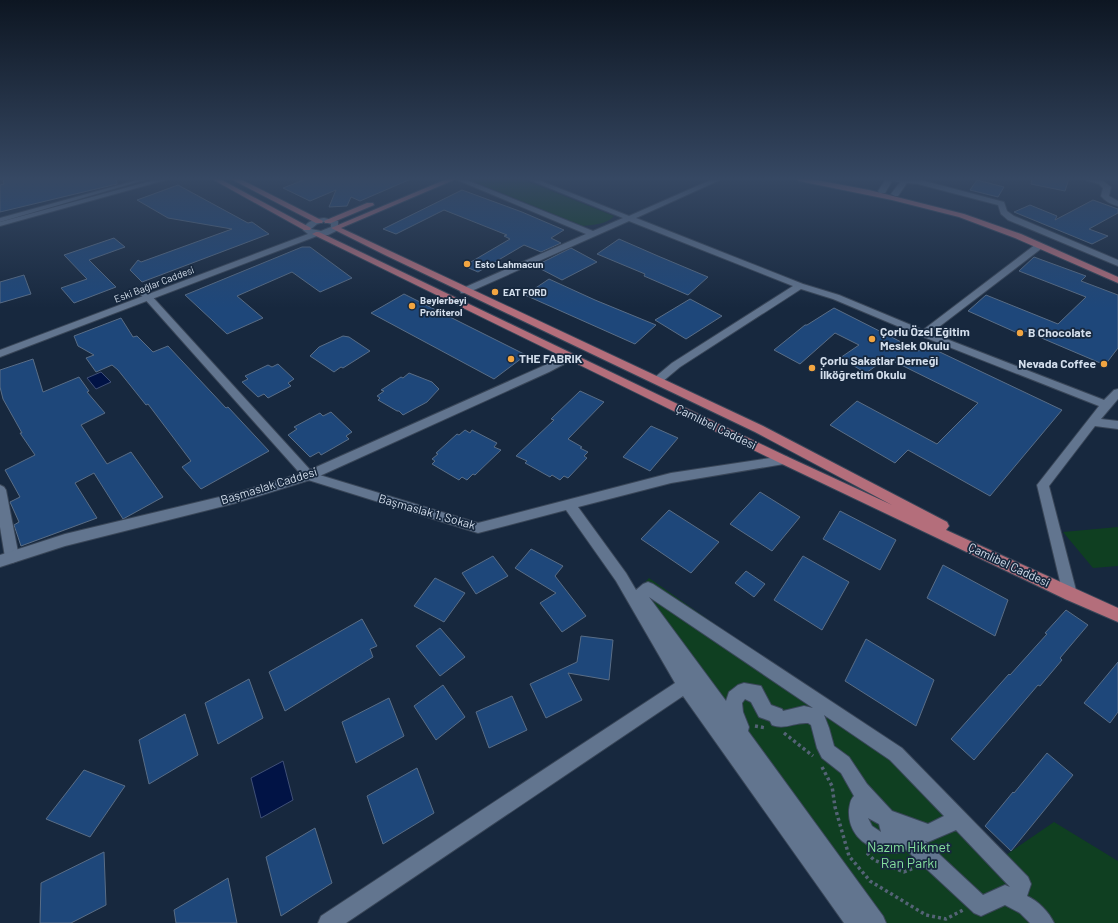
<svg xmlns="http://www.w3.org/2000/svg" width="1118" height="923" font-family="Barlow,sans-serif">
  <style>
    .green { fill: #0f3f21 }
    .water { fill: #011345; stroke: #405077 }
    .building { fill: #1e477a; stroke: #596d86 }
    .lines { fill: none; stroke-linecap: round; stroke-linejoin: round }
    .lane-casing { stroke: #394658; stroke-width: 2 }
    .street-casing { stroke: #394658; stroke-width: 2 }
    .secondary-casing { stroke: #394658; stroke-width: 2 }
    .primary-casing { stroke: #394658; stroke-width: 2 }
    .path { stroke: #546376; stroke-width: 3.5; stroke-dasharray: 3 3; stroke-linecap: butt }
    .lane { fill: #62758f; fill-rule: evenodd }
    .street { fill: #62758f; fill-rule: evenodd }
    .secondary { fill: #62758f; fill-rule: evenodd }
    .primary { fill: #b46e7b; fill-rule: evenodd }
    .poi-dot { fill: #f2a541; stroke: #17283e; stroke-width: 1.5 }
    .labels { text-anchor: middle; stroke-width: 3.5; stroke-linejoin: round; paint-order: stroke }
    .far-poi-label { font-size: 10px; font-weight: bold; fill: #d3deec; stroke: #17283e; text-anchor: start }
    .far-street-label { font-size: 10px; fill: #d3deec; stroke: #17283e }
    .poi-label { font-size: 12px; font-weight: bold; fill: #d3deec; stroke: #17283e; text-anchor: start }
    .street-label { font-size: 12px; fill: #d3deec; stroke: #17283e }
    .near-park-label { font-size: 14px; fill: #85e09e; stroke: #17283e }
  </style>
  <rect width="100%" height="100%" fill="#17283e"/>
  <g class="green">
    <path d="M470,179h52l92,37c-6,8 -22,9 -31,10l-113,-46z"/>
    <polygon points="1118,527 1118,566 1093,568 1063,532"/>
    <polygon points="649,578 903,756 1003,857 1054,822 1118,861 1118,923 876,923 640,587"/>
  </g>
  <g class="water">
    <polygon points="101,372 111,382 96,389 87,378"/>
    <polygon points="283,761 293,800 261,818 251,778"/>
  </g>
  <g class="building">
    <polygon points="3,179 116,179 117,184 0,212 0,185 4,184"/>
    <polygon points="306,179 411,179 360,201 351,197 347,206 329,207 336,190 310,201 283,188"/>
    <polygon points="1032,179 1069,179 1065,191 1031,184"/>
    <polygon points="977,180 1004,187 998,197 970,190"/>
    <polygon points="178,185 248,223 252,222 269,234 142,282 130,270 138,260 141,262 232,229 168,218 137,200"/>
    <polygon points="462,190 522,212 564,230 551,238 561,243 541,252 524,245 478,272 464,266 510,239 504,236 507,235 444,210 396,234 383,229"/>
    <polygon points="1093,200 1118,209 1118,213 1089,229 1108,236 1092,244 1014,212 1030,205 1057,216 1055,220"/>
    <polygon points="114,238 125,247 89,260 116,287 74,303 61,288 87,279 64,255"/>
    <polygon points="619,239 658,256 708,277 688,295 644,276 645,274 597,254"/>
    <polygon points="302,247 310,247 352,278 320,292 292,272 237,296 263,318 227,334 185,295"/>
    <polygon points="571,248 597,262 562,280 535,266"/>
    <polygon points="1034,257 1086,276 1081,281 1118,295 1118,348 1105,365 1025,331 1022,335 968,311 986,295 1058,324 1086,297 1019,271"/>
    <polygon points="24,275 31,294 0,303 0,282"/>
    <polygon points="549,279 595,300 656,325 635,344 525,295"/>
    <polygon points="404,294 526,355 494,379 371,313"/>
    <polygon points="690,299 722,316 686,339 655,320"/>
    <polygon points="834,308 919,351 925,345 1062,410 990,496 908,450 895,463 830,425 857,401 937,444 978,403 887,358 866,373 840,358 859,345 835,333 800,364 774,350 805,325 807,325"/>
    <polygon points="121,318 133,337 137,336 153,352 168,346 226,408 228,407 269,451 201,489 182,467 191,461 148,404 146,405 118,370 112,365 96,372 86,358 94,355 78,346 74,336"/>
    <polygon points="343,336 349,337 370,351 343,368 341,367 334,372 310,356 319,347"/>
    <polygon points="33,359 43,392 79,377 89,391 87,392 105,413 81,425 107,464 131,452 163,497 123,519 94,473 75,483 97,518 21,546 14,525 19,522 10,502 20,497 5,470 35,455 20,433 22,433 3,399 0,387 0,370"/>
    <polygon points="278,364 294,379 288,383 291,386 268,398 264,394 258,397 242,382 248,379 245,376 268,365 272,367"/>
    <polygon points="409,373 432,382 439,389 427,402 403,415 399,411 397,411 378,400 380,398 377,396 384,391 381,390 401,377 403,378"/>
    <polygon points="580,391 604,402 568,439 582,447 580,448 588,452 584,456 587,458 568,478 564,476 560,480 552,475 550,477 525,463 527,461 516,456 554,420 551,419"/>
    <polygon points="331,412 352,432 346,436 349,439 321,455 319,452 310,457 288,435 297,429 294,427 320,413 323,416"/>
    <polygon points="651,426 678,438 650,471 623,457"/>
    <polygon points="465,430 470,433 472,430 497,443 494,447 501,450 475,475 473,474 467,480 462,477 459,480 432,464 435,461 432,459 438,454 436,453 457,434 459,435"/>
    <polygon points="760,492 800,517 772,551 730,524"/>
    <polygon points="669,510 719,542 691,573 641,539"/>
    <polygon points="840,511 896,540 880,570 823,539"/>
    <polygon points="531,549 563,566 555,576 586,616 562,632 540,603 556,593 515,568"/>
    <polygon points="493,556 508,576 476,594 462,573"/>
    <polygon points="803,556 849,582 822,630 774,600"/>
    <polygon points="943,565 1008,600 995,636 927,598"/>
    <polygon points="746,571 765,584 754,597 735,583"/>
    <polygon points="435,578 465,593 444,622 414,606"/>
    <polygon points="1066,610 1088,625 1060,658 1062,660 1040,686 1038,685 974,760 951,739 1009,674 1010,675 1047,634 1045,633"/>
    <polygon points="362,619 377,646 370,649 373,657 285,711 269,672"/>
    <polygon points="440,628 465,657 440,676 416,646"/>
    <polygon points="581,636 613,640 609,680 568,673 582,700 546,718 530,684 577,662"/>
    <polygon points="866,639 934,680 916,726 845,681"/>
    <polygon points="1118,662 1118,712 1110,723 1084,703"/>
    <polygon points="249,679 263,718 218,744 205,703"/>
    <polygon points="443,685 465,717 436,740 414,706"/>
    <polygon points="512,696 527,730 489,748 476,712"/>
    <polygon points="389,698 404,736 356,763 342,722"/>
    <polygon points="185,714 198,755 149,784 139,740"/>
    <polygon points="1047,753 1073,775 1011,851 985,826 1013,792 1014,793"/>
    <polygon points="417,768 434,813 383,844 367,796"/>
    <polygon points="84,770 125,786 90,837 46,819"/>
    <polygon points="315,828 332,883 281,916 266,857"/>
    <polygon points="104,852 106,905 71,923 40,923 41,883"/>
    <polygon points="228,878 237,923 176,923 174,910"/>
  </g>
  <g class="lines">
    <defs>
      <polygon id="lane" points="141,179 148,179 0,222 0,218"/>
      <g id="street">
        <polygon points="158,179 169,179 0,226 0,222"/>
        <polygon points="455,179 464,179 593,231 623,218 527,179 536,179 629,216 713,179 722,179 636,218 803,284 839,295 923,330 1036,244 1042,244 1042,248 931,333 1104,400 1114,390 1118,389 1118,399 1101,419 1118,421 1118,429 1095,426 1049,486 1077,594 1075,599 1070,600 1065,599 1063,594 1037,485 1099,406 921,336 833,299 801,289 680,367 662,382 654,382 653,380 654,378 672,363 793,286 629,221 467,293 461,293 460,291 461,289 586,234"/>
        <polygon points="886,179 917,179 1004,202 1007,211 1014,216 1118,260 1118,266 1008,220 1001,214 998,205 918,184 907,183 898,196 895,196 891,194 900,182 892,181 885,193 879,193 878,191"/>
        <path d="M1082,179l21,2 8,6 -2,9 9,5v5c-7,-2 -12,-4 -17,-10l2,-8 -4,-4z"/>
        <path d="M146,292l3,1 164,180 165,50 193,-50 113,-17 4,1 2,3 -2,3 -4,1 -113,19 -93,24 48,66 10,17 7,-6 5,-2 5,2 249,164 126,129 3,7 -4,12c11,5 22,16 27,27h-24l-10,-10 -15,-8 -24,11 -7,-3 -71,-66 -1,4c-8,3 -13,2 -21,-1 -20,-5 -33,-19 -32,-40 1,-6 1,-10 5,-14l-13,-23 -19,-15 -5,-10 -6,-23 -3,-2c-13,-1 -23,7 -36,2l-2,-4 -11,-4 -8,-15 -6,-3 -3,4 1,9 6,15 -1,4 135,185 3,7h-42l-161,-227 -337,227h-28l3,-7 354,-233 -59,-102 -50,-71 -88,23 -173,-54 -162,-182 -2,-2zM649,597l164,111 -9,-2 -21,5 -1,-2 -11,-4 -10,-19 -17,-3 -6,2 -9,7 -3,9zM824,715l66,45 54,56 -16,8 -36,-13 -25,-27 -18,-27 -15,-11 -5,-18zM868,818l11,6 2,8 -9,-6zM956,830l54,57 -5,-2 -22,10 -58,-54 3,1z"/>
        <polygon points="0,485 4,487 6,490 19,557 17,561 12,563 7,561 5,557 0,527"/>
      </g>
      <g id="secondary">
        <path d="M324,218l14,3v9l-10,5 -11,1 -317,121v-7l308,-116 -5,-4c3,-9 12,-11 21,-12zM324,222l7,2v3l-10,4 -10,-2 6,-5z"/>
        <polygon points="570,354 575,357 574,359 549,372 313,479 236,503 65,546 0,567 0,555 65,534 236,493 305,472"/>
      </g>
      <g id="primary">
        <polygon points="212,179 220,179 311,228 310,230 304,230"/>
        <polygon points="231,179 240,179 323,221 322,223 316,223"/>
        <polygon points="447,179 456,179 341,228 763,426 947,522 949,526 946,530 1118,608 1118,622 1065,599 780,463 312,234 316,232 319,232 788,457 892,505 755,432 385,255 331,228"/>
        <polygon points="796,179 811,179 869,190 964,214 1021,234 1118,277 1118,283 1015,238 959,217 892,200 799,181"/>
        <polygon points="367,203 373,203 374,205 331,223 325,223 324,221"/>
      </g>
    </defs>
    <use href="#lane" class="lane-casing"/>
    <use href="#street" class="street-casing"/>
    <use href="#secondary" class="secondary-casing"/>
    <use href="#primary" class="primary-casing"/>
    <g class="path">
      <polyline points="755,726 766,728"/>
      <polyline points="784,733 813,756"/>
      <polyline points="822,767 832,786 835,807 849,856 870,881 926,915 946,919 963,910"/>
      <polyline points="867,853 874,860 904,872 916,867"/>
    </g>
    <use href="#lane" class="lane"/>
    <use href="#street" class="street"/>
    <use href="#secondary" class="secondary"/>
    <use href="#primary" class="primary"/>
  </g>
  <linearGradient id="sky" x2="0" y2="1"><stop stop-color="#0d1622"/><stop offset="0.58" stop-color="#364863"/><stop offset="1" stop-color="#364863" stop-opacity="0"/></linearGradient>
  <rect width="1118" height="308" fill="url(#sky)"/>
  <g class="poi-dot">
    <circle cx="467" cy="264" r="4"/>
    <circle cx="495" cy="292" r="4"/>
    <circle cx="412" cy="306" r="4"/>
    <circle cx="1020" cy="333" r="4"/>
    <circle cx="872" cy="339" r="4"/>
    <circle cx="511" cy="359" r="4"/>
    <circle cx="1104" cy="364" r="4"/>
    <circle cx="812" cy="368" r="4"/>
  </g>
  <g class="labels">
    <g class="far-poi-label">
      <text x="475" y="268">Esto Lahmacun</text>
      <text x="503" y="296">EAT FORD</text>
      <text x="420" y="304">Beylerbeyi<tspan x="420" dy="12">Profiterol</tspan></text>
    </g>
    <g class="far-street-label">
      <text transform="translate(154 284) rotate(-21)" y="4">Eski Bağlar Caddesi</text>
    </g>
    <g class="poi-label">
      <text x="880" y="336">Çorlu Özel Eğitim<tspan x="880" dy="14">Meslek Okulu</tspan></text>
      <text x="1028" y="337">B Chocolate</text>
      <text x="519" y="363">THE FABRIK</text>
      <text x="820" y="365">Çorlu Sakatlar Derneği<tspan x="820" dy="14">İlköğretim Okulu</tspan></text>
      <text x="1096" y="368" text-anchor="end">Nevada Coffee</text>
    </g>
    <g class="street-label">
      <text transform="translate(716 427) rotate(26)" y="4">Çamlıbel Caddesi</text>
      <text transform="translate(269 486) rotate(-17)" y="4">Başmaslak Caddesi</text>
      <text transform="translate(427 512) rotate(16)" y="4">Başmaslak 1. Sokak</text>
      <text transform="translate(1009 565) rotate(25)" y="4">Çamlıbel Caddesi</text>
    </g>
    <g class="near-park-label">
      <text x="909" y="852">Nazım Hikmet<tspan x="909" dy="16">Ran Parkı</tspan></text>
    </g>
  </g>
</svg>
